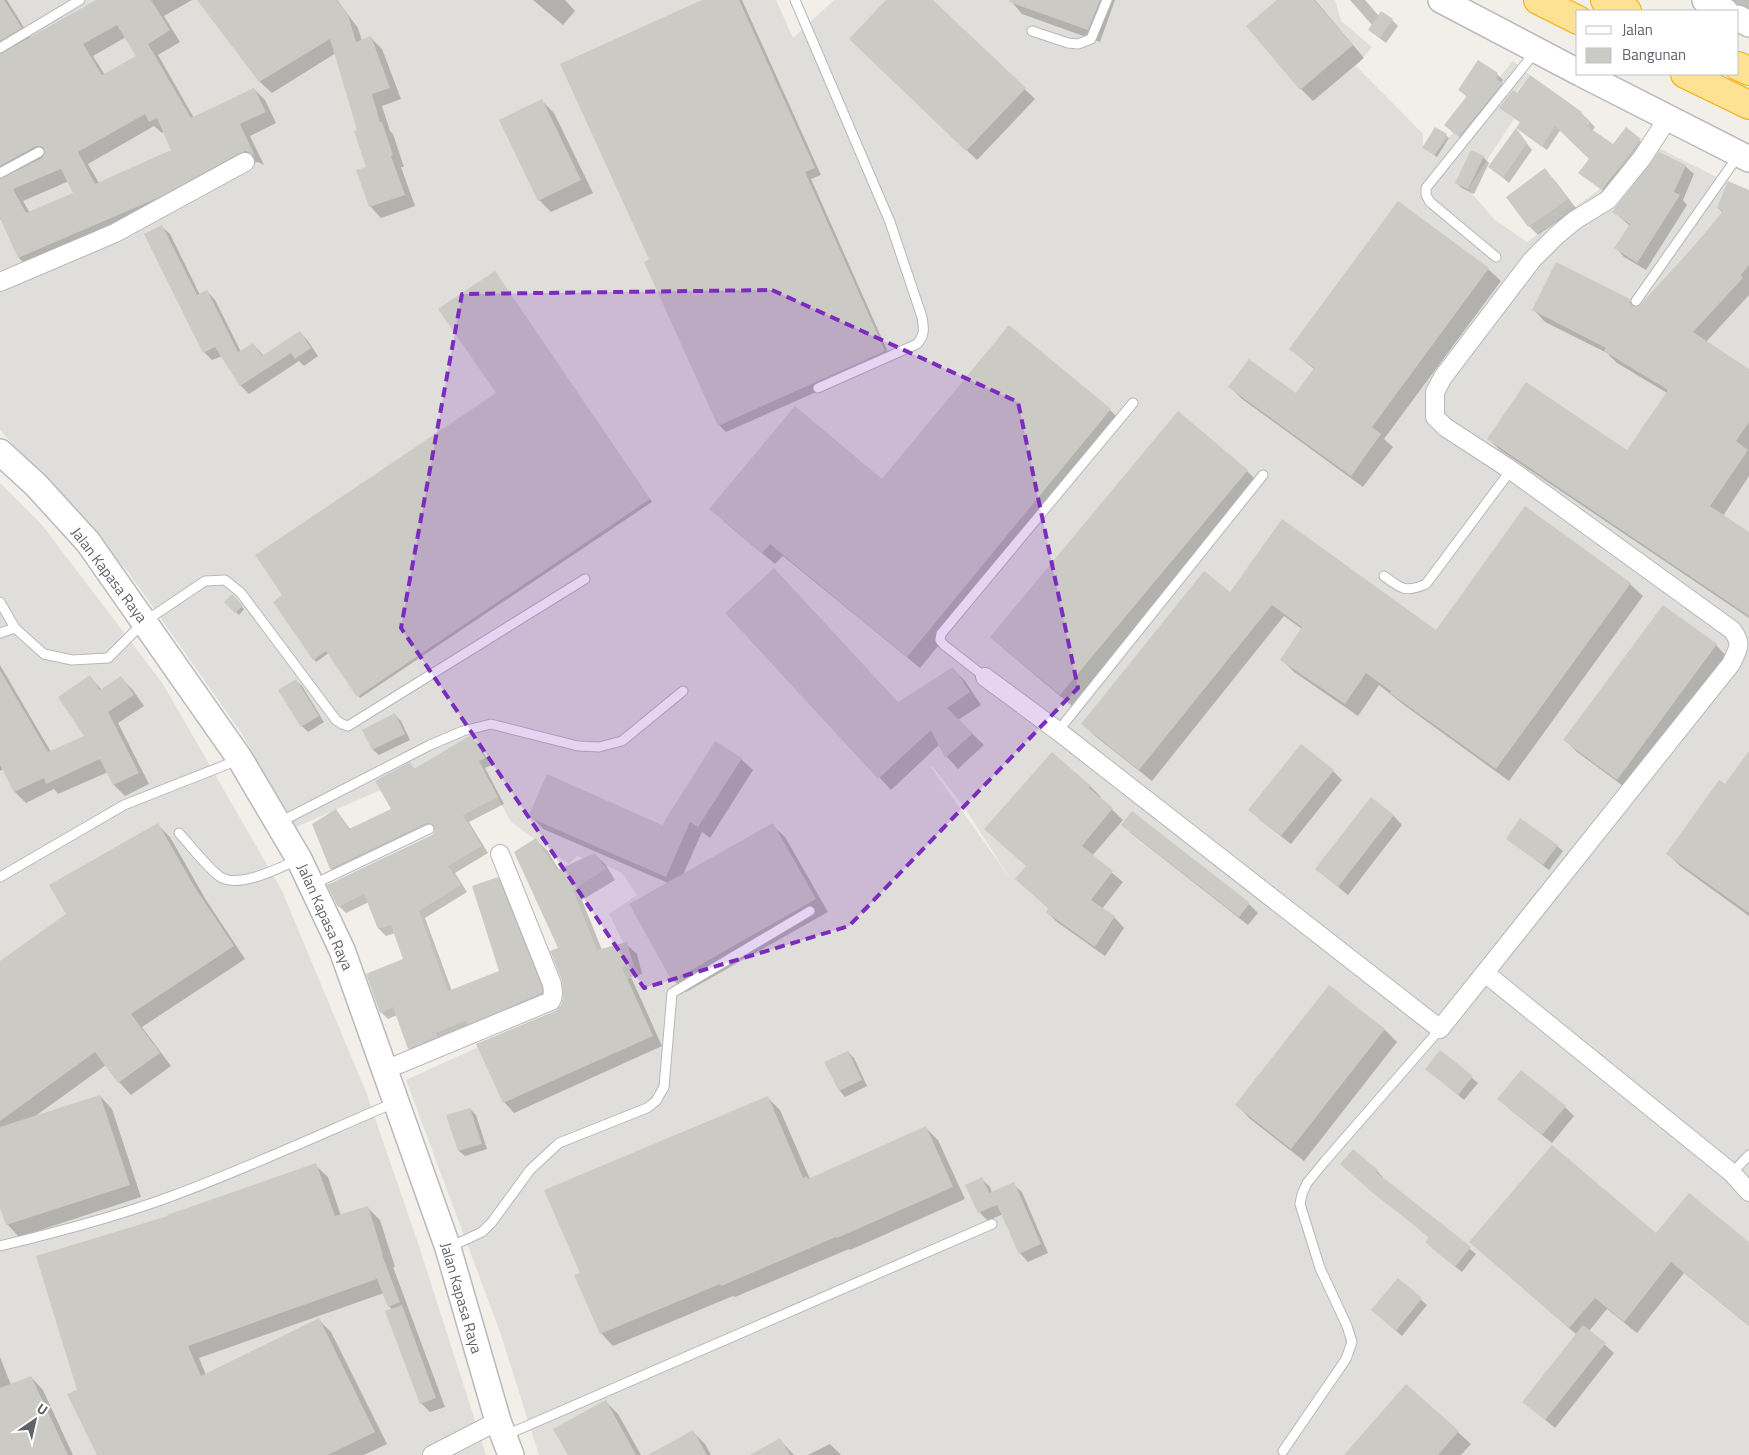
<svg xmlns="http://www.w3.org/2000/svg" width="1749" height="1455" font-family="'Titillium Web',sans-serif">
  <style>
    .industrial { fill: #e0deda; fill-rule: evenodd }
    .shadow { fill: #0003; fill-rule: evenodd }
    .building { fill: #cccac5; fill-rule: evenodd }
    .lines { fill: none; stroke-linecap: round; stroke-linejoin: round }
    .lane-casing { stroke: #b5b8bc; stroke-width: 11 }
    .street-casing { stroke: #b5b8bc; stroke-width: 20 }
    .secondary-casing { stroke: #b6babf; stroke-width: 28 }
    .highway-casing { stroke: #f9ab00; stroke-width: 30 }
    .lane { stroke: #fff; stroke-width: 9 }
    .street { stroke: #fff; stroke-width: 18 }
    .secondary { stroke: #fff; stroke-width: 25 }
    .highway { stroke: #fde293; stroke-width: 28 }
    .marked { fill: #7b2cbf; fill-opacity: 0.2; stroke: #7b2cbf; stroke-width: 4; stroke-dasharray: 10 6; stroke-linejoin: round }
    .labels { text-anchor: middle; stroke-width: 5; stroke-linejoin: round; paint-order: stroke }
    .street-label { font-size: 15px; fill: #5f6368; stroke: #fff }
  </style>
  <rect width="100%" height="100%" fill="#f1efe8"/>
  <g class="industrial">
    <path d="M0,0h776l17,38 41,-38h501l6,21 31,26 -16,19 67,68v14l11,7 79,-94 17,14 -28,35 12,9 -46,70 27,31 32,22 73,-53 34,-35 10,-13 105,52v1262h-1210l-39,-123 -94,-252 233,-106 -30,-60 28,-19 -15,-22 -14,-7 -31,-10 -8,8 -58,-42 -41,-76 -51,27 -125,55 -52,-94 -113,-161 -129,-143zM932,766l32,41 47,73 -80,-113z"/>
    <polygon points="0,483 42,525 163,684 282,891 366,1092 418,1243 486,1455 0,1455"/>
  </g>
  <g class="shadow">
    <path d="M0,0h7l24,39 69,-39h92l-28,16 16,26 -22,13 36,63 60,-29 11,11 11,23 -26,13 14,29 -6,-3 -7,1 -221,106 -11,-11 -15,-35 -4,-4zM126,37l12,19 -33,19 -12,-19zM154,126l8,7 2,-2 9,20 -74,32 -11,-19zM69,181l6,13 -45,19 -7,-12z"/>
    <polygon points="198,0 337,0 358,28 362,41 371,38 382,49 401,99 382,106 390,131 393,134 404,167 401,167 415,206 381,218 370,206 368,168 359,130 336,53 272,93 260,82"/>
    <polygon points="533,0 565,0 575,11 563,25"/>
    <polygon points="705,0 742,0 821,175 811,179 891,359 726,432 719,425 651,260"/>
    <polygon points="888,0 932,0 1035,99 977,160 861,49"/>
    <polygon points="1010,0 1115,0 1100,42 1022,14"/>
    <polygon points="1279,0 1315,0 1364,58 1313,101 1301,89"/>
    <polygon points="1350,0 1365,0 1379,16 1392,20 1398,26 1386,43 1369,30 1372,25"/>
    <polygon points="1731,0 1749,0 1749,9 1745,10"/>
    <polygon points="1497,74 1503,80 1501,83 1508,89 1466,141 1451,131 1467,97 1460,90"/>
    <polygon points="1517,95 1581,113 1595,127 1592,131 1613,146 1626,129 1645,145 1607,194 1580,173 1590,159 1561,129 1547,150 1517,128 1521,123 1500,108"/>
    <polygon points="542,101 554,113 593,193 551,212 539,200"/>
    <polygon points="1446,135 1449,138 1437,157 1427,150"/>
    <polygon points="1521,136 1532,150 1509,183 1490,167"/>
    <polygon points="1483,157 1489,163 1474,194 1462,188 1456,183"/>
    <polygon points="1685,166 1694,174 1683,200 1687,205 1646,270 1624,257 1616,248 1630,226 1614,212"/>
    <polygon points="1547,172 1556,182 1576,208 1538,235 1529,226 1508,197"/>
    <polygon points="1749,192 1749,295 1706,342 1749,371 1749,476 1723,516 1749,534 1749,618 1500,450 1489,439 1628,452 1667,393 1617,363 1607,353 1545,322 1534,310 1629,300 1637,308 1640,308 1723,213 1718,208"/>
    <polygon points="1398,202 1488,269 1501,281 1384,439 1393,447 1363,487 1242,399 1230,387 1296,394 1314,369 1290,349"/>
    <polygon points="161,226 170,234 200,295 207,291 215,300 241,352 253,344 264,356 300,332 308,341 318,356 304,366 299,361 249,394 241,386 222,356 212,360 204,352"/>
    <polygon points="497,275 652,502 360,698 329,653 316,662 314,659 497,393"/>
    <polygon points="1110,410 1122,422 920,668 783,556 775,564 723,521 883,481"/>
    <polygon points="1178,413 1247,471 1259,483 1073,707 1004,649 991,637"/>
    <polygon points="1630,584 1643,596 1509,781 1404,705 1379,685 1358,716 1294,672 1282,660 1302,629 1284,616 1152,781 1095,736 1083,724 1230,594 1436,631"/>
    <polygon points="232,596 244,609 239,615 226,602"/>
    <polygon points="1663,606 1716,645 1728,658 1630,791 1577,752 1565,740"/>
    <polygon points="727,613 898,704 953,669 965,681 981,705 958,720 984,745 958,769 947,757 940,744 891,790"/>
    <polygon points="0,665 51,752 86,736 90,677 102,690 121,678 132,689 144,706 118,723 149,784 125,796 114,785 108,772 58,794 54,789 26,803 15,792 3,769 0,771"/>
    <polygon points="296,681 302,686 324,722 308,732 302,726"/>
    <polygon points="395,715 401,721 410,740 379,755 373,750"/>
    <polygon points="471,737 478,744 491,765 485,768 504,804 469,822 488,853 455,873 467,892 425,918 452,991 501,972 498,879 505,886 548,995 416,1055 409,1048 397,1015 388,1019 381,1012 405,960 395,933 386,936 379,929 369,902 346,913 339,906 433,836 437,829 338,876 331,869 313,825 336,810 351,830 393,810 410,764 416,770"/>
    <polygon points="1052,753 1091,787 1101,797 1100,798 1123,820 1092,856 1123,882 1102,909 1114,917 1124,928 1105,956 1057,922 1047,912 1049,909 1017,879 1028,866"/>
    <polygon points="1749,753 1749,916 1680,866 1668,854 1725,786"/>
    <polygon points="741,759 753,770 710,838 702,832 683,875 772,825 785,837 828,912 686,992 673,980 668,883 543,829 532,817 663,826"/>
    <polygon points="1333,771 1342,780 1291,844 1259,819"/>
    <polygon points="1393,815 1402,825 1348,895 1316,869"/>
    <polygon points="158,825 170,837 206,900 245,959 142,1027 171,1066 131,1095 119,1082 106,1065 34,1117 100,1096 112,1109 141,1197 19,1237 7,1224 0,1204 0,963 67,914"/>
    <polygon points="1123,825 1249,904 1258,913 1248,925 1132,834"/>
    <polygon points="1507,839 1557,846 1563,851 1549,870"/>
    <polygon points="536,840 547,850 559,870 595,855 606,865 615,880 582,900 602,950 626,944 637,954 642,974 631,977 662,1046 514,1113 504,1102 556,1012 562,1006 565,997 560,949"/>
    <polygon points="1330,987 1385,1030 1397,1042 1304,1161 1249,1118 1237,1105"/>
    <polygon points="848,1052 854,1058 867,1086 845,1097 840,1091"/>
    <polygon points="1441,1052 1478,1083 1464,1100 1433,1074"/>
    <polygon points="767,1097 780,1110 810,1179 926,1128 938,1140 965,1199 850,1250 849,1249 735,1297 733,1296 613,1346 601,1333 581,1273"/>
    <polygon points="1565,1107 1574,1116 1552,1143 1508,1108"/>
    <polygon points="470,1109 476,1115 487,1149 465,1156 459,1151"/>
    <polygon points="315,1165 328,1177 341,1216 367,1207 380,1220 395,1267 393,1267 445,1407 430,1412 421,1403 392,1310 389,1306 384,1293 199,1358 206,1375 319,1320 331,1332 387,1444 364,1455 99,1455 79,1391 169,1217"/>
    <polygon points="1347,1169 1377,1171 1383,1177 1382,1178 1476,1254 1462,1272 1432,1248 1430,1238"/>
    <polygon points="981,1178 990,1187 992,1193 1013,1184 1022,1192 1048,1253 1028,1262 1020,1253 1003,1214 988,1221 980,1213 967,1185"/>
    <polygon points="1656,1235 1749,1244 1749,1326 1684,1273 1637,1333 1607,1309 1589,1331 1614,1353 1555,1428 1524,1402 1577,1335 1470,1242"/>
    <polygon points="1398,1280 1427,1305 1402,1336 1379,1316"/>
    <polygon points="0,1357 11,1385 31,1377 43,1390 73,1455 0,1455"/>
    <polygon points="1407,1386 1471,1444 1461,1455 1346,1455"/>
    <polygon points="606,1402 618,1414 641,1455 569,1455"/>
    <polygon points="693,1432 705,1444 711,1455 651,1455"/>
    <polygon points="780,1440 794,1455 753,1455"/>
    <polygon points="830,1444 841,1455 808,1455"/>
  </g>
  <g class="building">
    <polygon points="0,0 4,0 22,28 0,41"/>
    <path d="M96,0h55l19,30 -22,14 43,74 63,-30 12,24 -26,12 15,32 -9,-5 -6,2 -80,44 -142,61 -18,-40v-39l42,-21 3,-6 -2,-5 -7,-1 -36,20v-112zM117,25l19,31 -34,19 -19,-31zM145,114l4,8 8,-4 14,32 -76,34 -17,-32zM61,169l12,24 -47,20 -13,-24z"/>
    <polygon points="197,0 336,0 348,15 356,42 371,36 390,88 372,94 380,122 382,122 393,155 391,156 405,195 369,207 356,170 366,167 354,131 357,130 330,39 259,82"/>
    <polygon points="702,0 739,0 815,168 805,172 885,351 718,426 644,262 649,259 560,64"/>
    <polygon points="886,0 933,0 1026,88 966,151 849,39"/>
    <polygon points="1009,0 1100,0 1088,30 1009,2"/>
    <polygon points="1277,0 1314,0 1353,45 1300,90 1246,26"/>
    <polygon points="1381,11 1393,19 1380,38 1368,30"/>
    <polygon points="1478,60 1498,73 1495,78 1503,83 1459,137 1444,125 1467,96 1458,90"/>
    <polygon points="1530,75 1582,112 1581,113 1591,122 1587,126 1613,144 1626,127 1641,139 1602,190 1578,173 1589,159 1555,126 1542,147 1516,128 1520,122 1499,108 1513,90 1517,93"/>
    <polygon points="542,99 581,180 538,201 499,120"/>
    <polygon points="1435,127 1447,134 1435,155 1422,148"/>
    <polygon points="1516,128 1527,143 1503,178 1488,167"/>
    <polygon points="1471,150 1484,156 1468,189 1455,183"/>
    <polygon points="1659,152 1686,165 1674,192 1680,195 1637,263 1614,248 1630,224 1612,212"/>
    <polygon points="1545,168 1568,199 1528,227 1506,197"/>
    <polygon points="1728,181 1749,190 1749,265 1741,275 1743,278 1693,332 1749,369 1749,422 1736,441 1748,450 1710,506 1749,532 1749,616 1487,439 1526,382 1627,450 1668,390 1604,351 1606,348 1532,310 1556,262 1630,299 1630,303 1633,306 1639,306 1696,244 1723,211 1717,208"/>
    <polygon points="1398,201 1489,268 1372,427 1381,434 1351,476 1228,387 1249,359 1296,393 1314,368 1289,349"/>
    <polygon points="162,225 197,295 207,290 238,352 253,343 262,356 300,331 311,348 295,359 291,353 240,386 215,347 203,353 144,234"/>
    <polygon points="495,271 650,499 357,697 326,651 313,660 273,602 282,595 255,555 496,393 438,309"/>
    <polygon points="1009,325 1111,409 907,657 770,544 762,553 709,509 795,406 882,479"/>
    <polygon points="1178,411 1248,470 1060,695 990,637"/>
    <polygon points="1525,506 1631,583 1496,769 1390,693 1391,691 1366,673 1345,704 1280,660 1302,627 1272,605 1139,770 1081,724 1204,571 1230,592 1282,519 1436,630"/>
    <polygon points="774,568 898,702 953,667 970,692 947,708 973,733 945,758 931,730 878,779 725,613"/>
    <polygon points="232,594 243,606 235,613 224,602"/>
    <polygon points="1663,605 1717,644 1617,780 1563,740"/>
    <polygon points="0,670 48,752 84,736 58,697 90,675 100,690 121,676 134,695 108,712 139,773 113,785 100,759 46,784 44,778 14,792 0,765"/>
    <polygon points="296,679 319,716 301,727 278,690"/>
    <polygon points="395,713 405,734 372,750 362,730"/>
    <polygon points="471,735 485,758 479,761 498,797 463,815 482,846 448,866 461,885 419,911 448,991 499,971 472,886 498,877 542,987 542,993 467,1025 465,1021 436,1033 437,1037 408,1049 393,1007 380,1013 366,974 403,959 391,925 378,929 364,894 338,907 327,885 432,835 434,832 435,827 432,824 426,823 330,869 312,824 336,809 349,829 391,809 375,781 410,762 414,769"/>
    <polygon points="715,741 742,758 698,827 690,822 666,877 528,817 547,774 662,825"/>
    <polygon points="1301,744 1334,770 1281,836 1248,810"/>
    <polygon points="1749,751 1749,913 1666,854 1719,780 1725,784"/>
    <polygon points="1052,752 1091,786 1089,788 1113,808 1082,846 1113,871 1091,900 1115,916 1095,947 1046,912 1048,908 1015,879 1026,866 984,829"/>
    <polygon points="1371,797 1394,815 1338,887 1315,869"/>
    <polygon points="1132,811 1250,903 1239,917 1121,825"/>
    <polygon points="1520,818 1558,845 1543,865 1506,839"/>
    <polygon points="158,823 194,886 234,946 131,1014 160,1053 118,1083 95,1052 0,1121 0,961 66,914 49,885"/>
    <polygon points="773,823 816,899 672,981 629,904"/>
    <polygon points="536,838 557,870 595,853 606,869 573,890 597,950 627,942 633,964 622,967 653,1036 503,1103 476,1044 555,1011 561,1005 563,997 562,980 550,951 558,948 514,852"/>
    <polygon points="1329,985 1385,1029 1291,1149 1235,1105"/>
    <polygon points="1440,1050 1473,1076 1458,1095 1425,1069"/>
    <polygon points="848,1051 862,1080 839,1091 824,1062"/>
    <polygon points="1521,1070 1566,1106 1542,1135 1497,1099"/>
    <polygon points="100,1095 130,1185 6,1225 0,1208 0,1127"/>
    <polygon points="768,1096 803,1178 806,1176 808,1179 926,1126 953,1187 837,1238 836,1237 721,1286 720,1284 600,1334 574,1275 580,1273 544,1190"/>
    <polygon points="470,1108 482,1144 458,1151 446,1115"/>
    <polygon points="1552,1145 1656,1233 1689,1193 1749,1242 1749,1326 1671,1262 1624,1322 1595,1298 1569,1328 1469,1242"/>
    <polygon points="1353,1149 1378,1170 1376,1172 1471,1247 1455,1267 1425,1242 1429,1237 1373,1193 1340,1164"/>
    <polygon points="316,1163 335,1216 368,1206 383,1255 382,1255 400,1302 388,1307 377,1279 188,1346 201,1376 319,1318 375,1432 328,1455 97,1455 67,1394 77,1390 36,1256 168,1216 167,1215"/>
    <polygon points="982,1177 989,1193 1014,1182 1041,1244 1019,1254 997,1205 978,1213 965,1185"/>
    <polygon points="1398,1278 1422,1298 1396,1331 1371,1310"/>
    <polygon points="402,1305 436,1398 420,1404 385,1311"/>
    <polygon points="1583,1325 1606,1343 1545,1420 1522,1402"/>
    <polygon points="31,1376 68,1455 0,1455 0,1388"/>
    <polygon points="1406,1384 1459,1431 1438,1455 1344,1455"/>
    <polygon points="606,1400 636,1455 568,1455 553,1429"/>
    <polygon points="693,1430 707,1455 648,1455"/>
    <polygon points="780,1438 790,1455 750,1455"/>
  </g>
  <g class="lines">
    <defs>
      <g id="lane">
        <path d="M795,0l95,222 32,95c2,12 3,18 -5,27l-99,44"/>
        <polyline points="1032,31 1068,43 1078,44 1091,39 1107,0"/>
        <polyline points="0,48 80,0"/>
        <polyline points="0,173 39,152"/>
        <polyline points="1496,257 1430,202 1426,195 1426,188 1536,51"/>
        <polyline points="1636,301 1738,156"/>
        <path d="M1384,576c17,13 22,17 42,8l85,-114"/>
        <polyline points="0,602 15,628"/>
        <polyline points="0,633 15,628 44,654 72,660 108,658 144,622 205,581 225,580 241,593 336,720 342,724 348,726 585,579"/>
        <polyline points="985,677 944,645 940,640 941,634 1133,403"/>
        <polyline points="1058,731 1263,475"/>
        <polyline points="278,823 430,745 463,731 491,724 578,746 599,747 622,741 683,691"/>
        <path d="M179,833c12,13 27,33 40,43 18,14 60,-8 78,-16"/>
        <polyline points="0,877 124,805 238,760"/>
        <polyline points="312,885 429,829"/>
        <polyline points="1732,1173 1749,1155"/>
        <path d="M0,1246c58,-14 116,-29 172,-50 76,-28 149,-62 224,-94"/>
        <polyline points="450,1247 482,1232 492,1222 530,1170 559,1143 647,1108 656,1101 664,1087 672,993 810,911"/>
        <polyline points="506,1435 992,1224"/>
        <polyline points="1283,1451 1346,1359 1352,1342 1347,1326 1320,1268 1300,1204 1302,1194 1307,1183 1325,1161 1440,1029"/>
      </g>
      <g id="street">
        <polyline points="0,282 115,233 245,162"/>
        <path d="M985,677l73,54 382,298 291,-365c7,-15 12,-20 1,-34l-221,-160 -66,-43 -10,-10v-25l8,-15 89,-117 25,-25 18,-15 33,-20 34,-42 26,-40"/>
        <polyline points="1485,973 1732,1173 1749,1192"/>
        <path d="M385,1070l166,-69c3,-6 2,-10 1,-17l-52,-130"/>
        <polyline points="432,1455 498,1421"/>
      </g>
      <g id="secondary">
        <polyline points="1441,0 1578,72"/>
        <polyline points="1705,0 1725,11"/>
        <polyline points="1738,18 1749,24"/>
        <polyline points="1582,74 1749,159"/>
        <polyline points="0,452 36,485 88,542 240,759 299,859 342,950 448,1248 498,1421 511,1455"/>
      </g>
      <g id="highway">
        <polyline points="1538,0 1578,20"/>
        <polyline points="1605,0 1627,11"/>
        <polyline points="1738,66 1749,71"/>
        <polyline points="1685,74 1749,105"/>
      </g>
    </defs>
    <use href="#lane" class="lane-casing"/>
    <use href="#street" class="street-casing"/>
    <use href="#secondary" class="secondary-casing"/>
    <use href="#highway" class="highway-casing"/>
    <use href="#lane" class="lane"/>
    <use href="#street" class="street"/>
    <use href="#secondary" class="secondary"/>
    <use href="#highway" class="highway"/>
  </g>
  <path class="marked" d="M772,290l246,112 60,286 -229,238 -205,62 -243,-360 61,-334z"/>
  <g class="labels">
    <g class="street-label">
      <text transform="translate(109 575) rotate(53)" y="5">Jalan Kapasa Raya</text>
      <text transform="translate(325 917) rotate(66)" y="5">Jalan Kapasa Raya</text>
      <text transform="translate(461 1298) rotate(74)" y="5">Jalan Kapasa Raya</text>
    </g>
  </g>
  <rect x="1576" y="10" width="162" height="65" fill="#ffffff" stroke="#bfc1c3"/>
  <rect x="1586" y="26" width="25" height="8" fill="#ffffff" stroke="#bfc1c3"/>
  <text x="1622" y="35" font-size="15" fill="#5f6368">Jalan</text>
  <rect x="1586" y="48" width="25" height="15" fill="#cccac5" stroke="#bfc1c3"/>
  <text x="1622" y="60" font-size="15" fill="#5f6368">Bangunan</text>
  <g transform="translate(35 1420) rotate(34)" stroke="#ffffff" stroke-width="4" paint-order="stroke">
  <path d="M0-4L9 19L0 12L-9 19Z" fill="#5f6368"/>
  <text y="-8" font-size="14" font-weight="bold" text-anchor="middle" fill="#5f6368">U</text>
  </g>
</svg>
